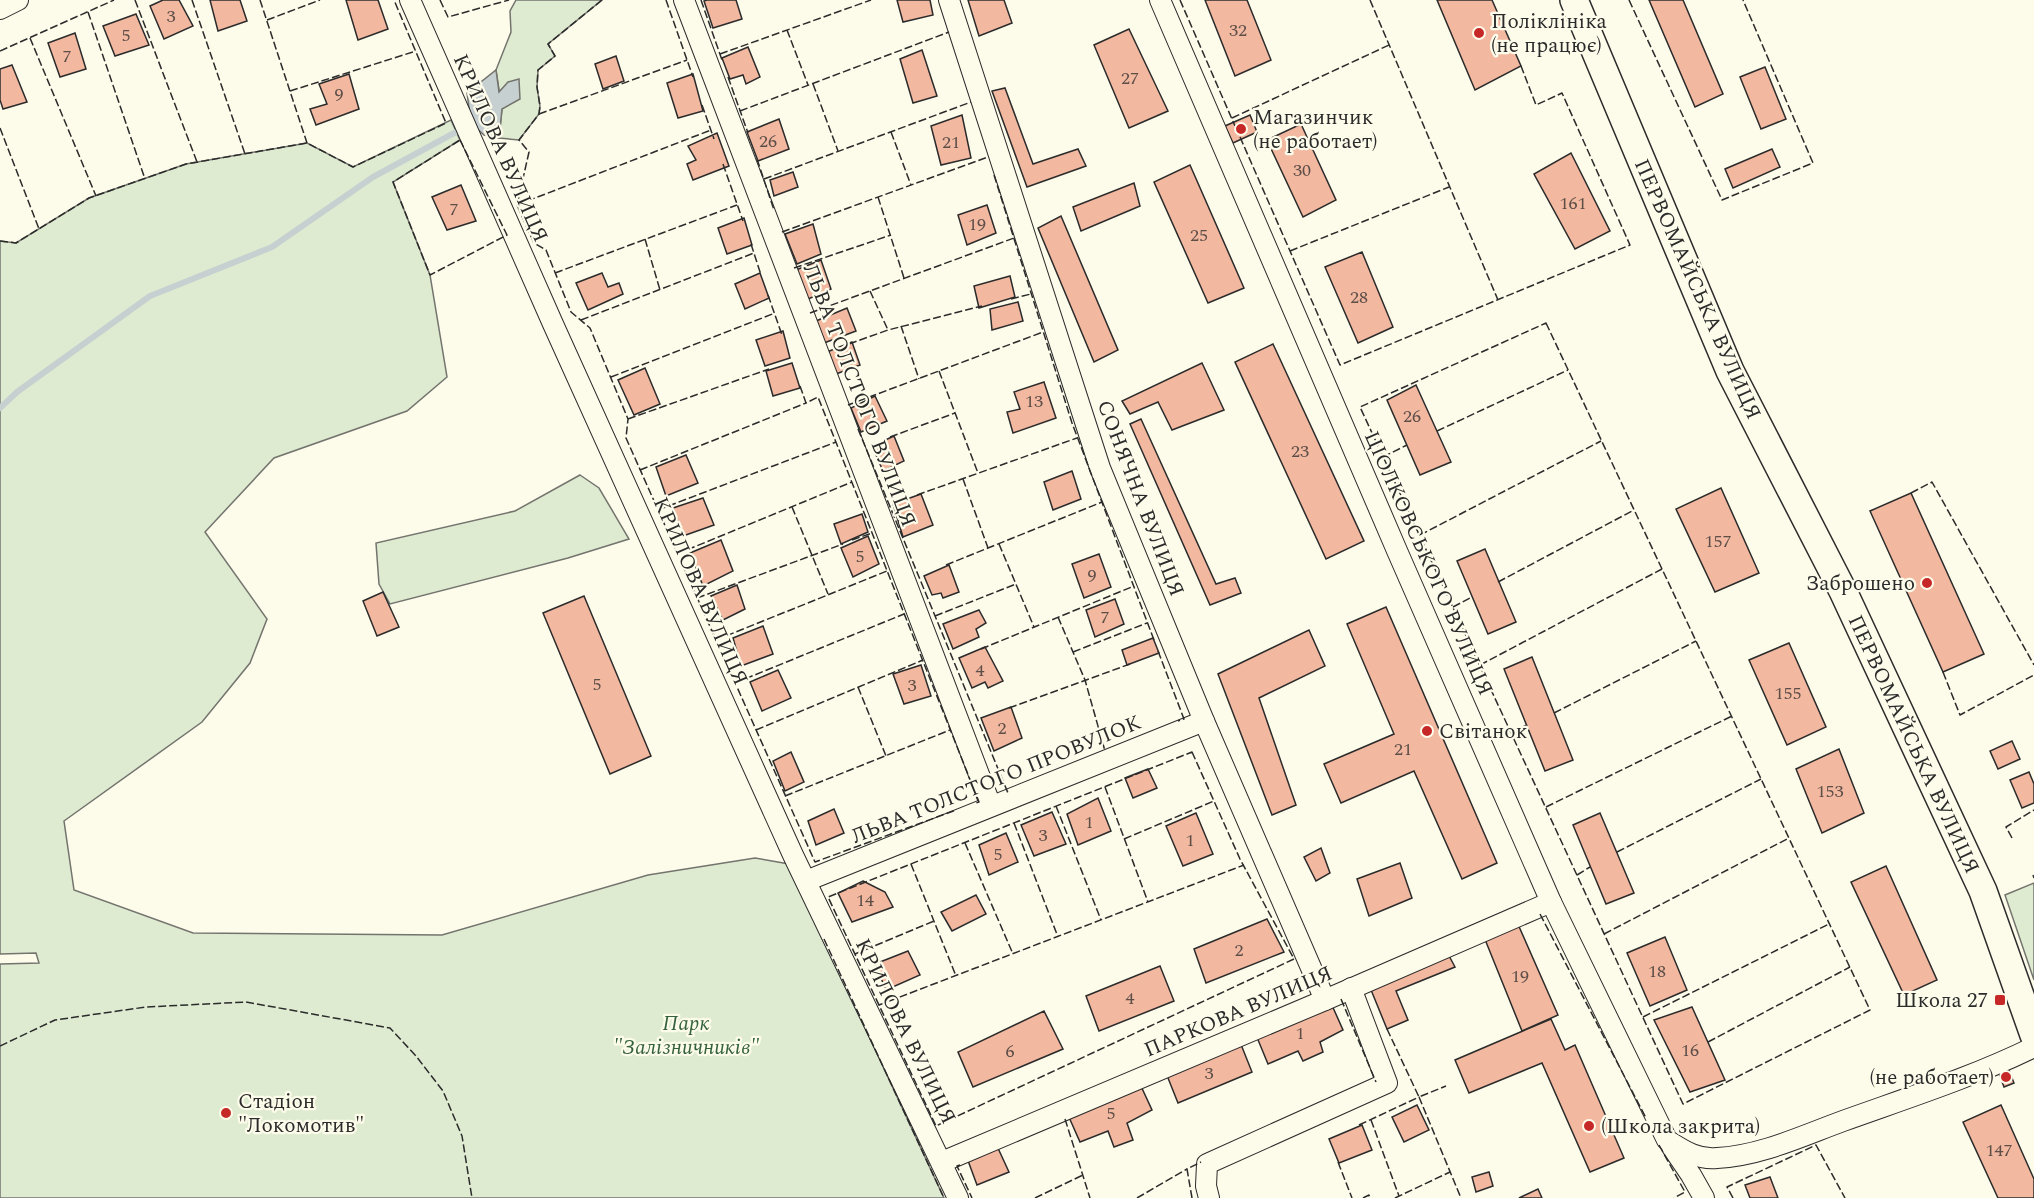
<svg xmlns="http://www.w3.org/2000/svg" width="2034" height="1198" font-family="Spectral,serif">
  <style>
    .green { fill: #deebd1; stroke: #74746e; stroke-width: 1.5 }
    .water { fill: #c7d0d0; stroke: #74746e; stroke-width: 1.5 }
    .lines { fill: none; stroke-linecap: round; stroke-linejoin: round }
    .stream { stroke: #c7d0d0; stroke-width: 6 }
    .building { fill: #f2b8a0; stroke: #2b2b2b; stroke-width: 1.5 }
    .street-casing { stroke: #2b2b2b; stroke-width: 22 }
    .secondary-casing { stroke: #2b2b2b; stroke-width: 30 }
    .street { stroke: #fdfbea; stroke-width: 20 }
    .secondary { stroke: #fdfbea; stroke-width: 27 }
    .fence { stroke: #2b2b2b; stroke-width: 1.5; stroke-dasharray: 8 3; stroke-linecap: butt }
    .poi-dot { fill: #c62828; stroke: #fdfbea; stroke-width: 2 }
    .labels { text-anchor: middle; stroke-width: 4.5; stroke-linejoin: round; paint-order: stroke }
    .number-label { font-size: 18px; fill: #5d4e48 }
    .poi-label { font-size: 21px; fill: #2b2b2b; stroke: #fdfbea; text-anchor: start }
    .street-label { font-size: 21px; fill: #2b2b2b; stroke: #fdfbea }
    .park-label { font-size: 21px; font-style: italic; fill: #34623c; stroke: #fdfbea }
  </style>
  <rect width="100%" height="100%" fill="#fdfbea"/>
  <g class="green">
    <polygon points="516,0 602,0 548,44 555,56 538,70 537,87 540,106 539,114 519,140 499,138 502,109 496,70 511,32 510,11"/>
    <polygon points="451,120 460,140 393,182 430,275 447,377 407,411 274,458 205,532 267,619 250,663 202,722 64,821 74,890 193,933 442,935 648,875 755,858 789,864 944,1198 0,1198 0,964 39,963 36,953 0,954 0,241 16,243 89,198 186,164 307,143 353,167"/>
    <polygon points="580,475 599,488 629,539 568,558 390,604 379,584 376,543 515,511"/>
    <polygon points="2034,883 2034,980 2005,895"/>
  </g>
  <polygon class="water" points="496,70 499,92 508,82 519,79 520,99 502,109 499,138 484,135 471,123 467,93"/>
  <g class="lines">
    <polyline class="stream" points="0,408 17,392 150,296 272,247 373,177 456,132"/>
  </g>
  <g class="building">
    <polygon points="163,0 179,0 193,26 164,39 150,6"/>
    <polygon points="210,0 240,0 247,21 218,31"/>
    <polygon points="346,0 378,0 388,29 358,40"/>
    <polygon points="707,0 736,0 742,19 713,28 704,1"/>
    <polygon points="897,0 930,0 933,15 903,22"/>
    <polygon points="968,0 1004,0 1012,23 979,36"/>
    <polygon points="1205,0 1247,0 1271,60 1235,76"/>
    <polygon points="1437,0 1492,0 1521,66 1475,90"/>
    <polygon points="1649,0 1683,0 1723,94 1695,107"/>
    <polygon points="136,14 149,45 115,56 103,26"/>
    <polygon points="1129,29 1168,111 1129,128 1094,45"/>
    <polygon points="75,33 86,69 60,77 48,43"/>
    <polygon points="748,47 760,77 746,84 743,75 730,79 722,58"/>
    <polygon points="922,50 937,96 913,103 900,59"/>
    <polygon points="616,56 624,81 603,89 595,64"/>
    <polygon points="12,65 27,102 3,109 0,100 0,69"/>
    <polygon points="1765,67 1786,119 1761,129 1740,77"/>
    <polygon points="349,74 359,109 316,125 310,109 327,104 319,84"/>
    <polygon points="693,74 703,111 678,118 667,83"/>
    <polygon points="1005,88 1033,164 1078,149 1086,166 1027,187 992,91"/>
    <polygon points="962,115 971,158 941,165 931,126"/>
    <polygon points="1250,115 1257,132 1233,143 1225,126"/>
    <polygon points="779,119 789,149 758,161 747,132"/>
    <polygon points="1301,124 1336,200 1303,217 1267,140"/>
    <polygon points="717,133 729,166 693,180 687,164 696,160 688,146"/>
    <polygon points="1772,149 1780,167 1733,188 1725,169"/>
    <polygon points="1571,153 1610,231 1575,249 1534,174"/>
    <polygon points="1190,165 1244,288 1208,303 1154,182"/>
    <polygon points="793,172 798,187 774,196 770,180"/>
    <polygon points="1134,183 1140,206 1081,231 1073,207"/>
    <polygon points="461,185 476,221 447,230 432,197"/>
    <polygon points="987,205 996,233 967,245 958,215"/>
    <polygon points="1061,216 1118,350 1094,362 1038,228"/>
    <polygon points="744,218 752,245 727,254 718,228"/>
    <polygon points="813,224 821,254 797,264 785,234"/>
    <polygon points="1362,252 1393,327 1358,343 1325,267"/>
    <polygon points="821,260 831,289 806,300 796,270"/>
    <polygon points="602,273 608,287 619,283 623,294 588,310 576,283"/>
    <polygon points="760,273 769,298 745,309 735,284"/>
    <polygon points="1010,276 1015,297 979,308 974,286"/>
    <polygon points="1018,302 1023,321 992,330 990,309"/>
    <polygon points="847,308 856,331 824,343 816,321"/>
    <polygon points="783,331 790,358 765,366 756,340"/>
    <polygon points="852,342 860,365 836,374 827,352"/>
    <polygon points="1273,344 1364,541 1326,559 1235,362"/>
    <polygon points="792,363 800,388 773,396 766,371"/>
    <polygon points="1202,363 1224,410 1172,430 1158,402 1130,414 1122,401"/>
    <polygon points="645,368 660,404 634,415 618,380"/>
    <polygon points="1044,382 1056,418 1013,433 1007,412 1020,409 1014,392"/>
    <polygon points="1416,385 1451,462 1420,475 1387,400"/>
    <polygon points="875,396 887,421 861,432 851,408"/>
    <polygon points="1141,419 1216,584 1235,578 1241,593 1210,605 1130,424"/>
    <polygon points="894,436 904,461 883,471 872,446"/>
    <polygon points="686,455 698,483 666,496 656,467"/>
    <polygon points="1072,471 1081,499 1053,510 1044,482"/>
    <polygon points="1721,488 1759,573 1715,592 1676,509"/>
    <polygon points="1911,493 1984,654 1943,672 1870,511"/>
    <polygon points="921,494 933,525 903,537 893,504"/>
    <polygon points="703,498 714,525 683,536 673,508"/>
    <polygon points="862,514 868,532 841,544 834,524"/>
    <polygon points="868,536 879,564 853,577 841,548"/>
    <polygon points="721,540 733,571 703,586 690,553"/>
    <polygon points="1485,549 1516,622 1488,634 1457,561"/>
    <polygon points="1099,554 1111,587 1084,598 1072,564"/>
    <polygon points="949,565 959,592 943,598 941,593 932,595 924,576"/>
    <polygon points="737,585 745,609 723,620 711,596"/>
    <polygon points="383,592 399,627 377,636 363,601"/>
    <polygon points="584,596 651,756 610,774 543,613"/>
    <polygon points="1115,599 1124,624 1095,637 1086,610"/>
    <polygon points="1386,607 1497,863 1462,879 1414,771 1341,803 1324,764 1394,734 1347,624"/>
    <polygon points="979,610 986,623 976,629 979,637 953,649 943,624"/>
    <polygon points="763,626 773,654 741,666 733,638"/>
    <polygon points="1309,630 1325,666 1259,698 1296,805 1272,815 1218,674"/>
    <polygon points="1153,638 1159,653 1127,665 1122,650"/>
    <polygon points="1789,643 1826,727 1787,745 1749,660"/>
    <polygon points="985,647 1003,681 988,688 985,682 972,688 959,658"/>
    <polygon points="1532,657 1573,760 1545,771 1504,669"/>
    <polygon points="921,665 931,696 904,704 893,674"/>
    <polygon points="778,670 791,698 762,711 750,682"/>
    <polygon points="1011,707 1022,738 994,751 981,718"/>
    <polygon points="2012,741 2020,759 1998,769 1990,751"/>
    <polygon points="1839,749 1864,813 1822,833 1796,769"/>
    <polygon points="791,752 804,782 785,791 773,761"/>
    <polygon points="1148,769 1157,788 1133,798 1125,778"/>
    <polygon points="2029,772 2034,784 2034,803 2022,808 2010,780"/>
    <polygon points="1098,798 1111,831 1078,845 1067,814"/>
    <polygon points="834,809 844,833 816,845 808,821"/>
    <polygon points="1052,812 1066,844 1034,856 1021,825"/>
    <polygon points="1196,813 1213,854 1183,866 1166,826"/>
    <polygon points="1600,813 1634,893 1606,904 1573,825"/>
    <polygon points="1006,833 1018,862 989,875 979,845"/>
    <polygon points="1321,848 1330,873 1316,881 1304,857"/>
    <polygon points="1400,863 1412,898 1369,916 1357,879"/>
    <polygon points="1886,866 1937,980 1904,995 1851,882"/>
    <polygon points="863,881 885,892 893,907 852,922 838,893"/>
    <polygon points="976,895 986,914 952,931 941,912"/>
    <polygon points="1267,919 1284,952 1206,983 1194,949"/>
    <polygon points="1517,922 1558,1015 1522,1031 1484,937"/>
    <polygon points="1665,937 1687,990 1650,1006 1627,953"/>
    <polygon points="908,951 920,975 886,990 875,964"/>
    <polygon points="1447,952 1455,967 1396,991 1408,1020 1387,1029 1369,985"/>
    <polygon points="1160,966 1174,1001 1099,1031 1086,996"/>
    <polygon points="1331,1003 1343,1030 1320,1042 1323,1052 1303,1061 1298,1051 1268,1064 1256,1035"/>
    <polygon points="1692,1007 1725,1080 1690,1092 1654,1020"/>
    <polygon points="1044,1011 1063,1049 973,1087 958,1052"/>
    <polygon points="1551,1019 1565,1050 1575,1045 1624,1158 1590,1172 1542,1063 1469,1093 1455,1060"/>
    <polygon points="1240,1042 1252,1072 1178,1103 1166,1073"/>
    <polygon points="2008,1068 2014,1083 2004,1087 1998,1071"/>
    <polygon points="1140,1084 1152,1110 1127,1123 1133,1140 1114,1147 1108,1131 1080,1142 1068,1115"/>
    <polygon points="1417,1105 1429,1130 1404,1142 1392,1117"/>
    <polygon points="2001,1105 2034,1179 2034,1198 1998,1198 1963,1122"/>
    <polygon points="1362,1125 1372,1150 1339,1163 1329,1139"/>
    <polygon points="997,1146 1009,1172 977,1185 967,1158"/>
    <polygon points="1489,1172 1493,1186 1476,1192 1472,1177"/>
    <polygon points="1770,1177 1778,1198 1750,1198 1745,1185"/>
    <polygon points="1538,1189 1542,1198 1519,1198"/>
  </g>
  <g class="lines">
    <defs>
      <g id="street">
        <polyline points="410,0 553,324 793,855 958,1198"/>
        <polyline points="684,0 991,806"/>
        <polyline points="949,0 1100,468 1204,721 1325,1000"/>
        <path d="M1160,0l238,553 153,349 116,238c16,10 30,20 50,18 43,-2 85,-22 126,-37 64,-23 130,-44 191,-74"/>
        <polyline points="0,9 18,0"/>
        <polyline points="806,881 1204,721"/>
        <polyline points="1672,1147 1691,1175 1704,1198"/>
        <polyline points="942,1162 1325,1000 1551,902"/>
        <polyline points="1209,1198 1206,1186 1207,1164 1387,1083 1351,988"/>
      </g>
      <polyline id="secondary" points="1574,0 1730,371 1843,591 1983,891 2034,1035"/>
    </defs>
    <use href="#street" class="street-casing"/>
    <use href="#secondary" class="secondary-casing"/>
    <use href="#street" class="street"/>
    <use href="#secondary" class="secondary"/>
    <g class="fence">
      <polyline points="135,0 197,162"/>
      <polyline points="192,0 245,154"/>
      <polyline points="260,0 307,143"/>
      <polyline points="440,0 448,17 509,0"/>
      <polyline points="602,0 548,44 555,56 538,70 537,87 540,106 539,114 519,140 529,152 517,205 534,243 546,250 571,312 590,328 628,419 626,438 815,862 956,810"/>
      <polyline points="666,0 693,77"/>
      <polyline points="701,0 722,60"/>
      <polyline points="1180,0 1235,126"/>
      <polyline points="1370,0 1498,300"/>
      <polyline points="1629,0 1722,200 1813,163 1743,0"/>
      <polyline points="88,12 145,179"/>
      <polyline points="267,20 320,0"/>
      <polyline points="787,30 808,85"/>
      <polyline points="30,38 96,196"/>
      <polyline points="0,51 114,0"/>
      <polyline points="720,54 871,0"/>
      <polyline points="728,77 748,133"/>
      <polyline points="813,84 838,151"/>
      <polyline points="290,91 416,51"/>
      <polyline points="702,105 714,139"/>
      <polyline points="740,111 949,32"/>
      <polyline points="539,114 687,60"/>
      <polyline points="1232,118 1389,45"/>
      <polyline points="0,128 39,229"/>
      <polyline points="891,132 911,185"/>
      <polyline points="1240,137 1340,365 1630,245 1562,93 1536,105 1521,66"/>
      <polygon points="460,140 507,235 430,275 393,182"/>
      <polyline points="757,159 774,210"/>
      <polyline points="723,164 743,221"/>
      <polyline points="994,175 1072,423 1154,640"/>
      <polyline points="764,179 971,102"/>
      <polyline points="878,197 904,278"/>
      <polyline points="517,205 711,130"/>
      <polyline points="782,232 988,157"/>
      <polyline points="645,239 660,290"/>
      <polyline points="0,241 16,243 89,198 186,164 307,143 353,167 446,123 394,0"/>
      <polyline points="751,244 761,275"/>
      <polyline points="1290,251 1449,187"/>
      <polyline points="794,268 891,235"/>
      <polyline points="555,273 737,205"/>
      <polyline points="870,291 888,330"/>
      <polyline points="768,295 782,335"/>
      <polyline points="1011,299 1031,294"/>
      <polyline points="810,313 1014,238"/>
      <polyline points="581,320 754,253"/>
      <polygon points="1546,323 1870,1010 1683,1104 1360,407"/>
      <polyline points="901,326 919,379"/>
      <polyline points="849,344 888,330 982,306"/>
      <polyline points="939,371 978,473"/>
      <polyline points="611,377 775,313"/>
      <polyline points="800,386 806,403 818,397 979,802 976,803"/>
      <polyline points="848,405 1043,332"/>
      <polyline points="628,419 769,369"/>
      <polyline points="858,429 1008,793 1010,792"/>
      <polyline points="1437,431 1568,370"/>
      <polyline points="890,437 955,413"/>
      <polyline points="1383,457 1407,445"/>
      <polyline points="640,470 806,403"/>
      <polyline points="963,479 988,548"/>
      <polyline points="1911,493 1932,482 2034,665"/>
      <polyline points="917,495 1077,438"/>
      <polyline points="792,507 828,594"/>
      <polyline points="658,510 836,442"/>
      <polyline points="1420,535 1601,441"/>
      <polyline points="852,540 872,533"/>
      <polyline points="999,544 1034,627"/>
      <polyline points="677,554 852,482"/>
      <polyline points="946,565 1102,502"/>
      <polyline points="1498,582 1634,510"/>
      <polyline points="697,598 843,544"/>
      <polyline points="1453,607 1472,597"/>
      <polyline points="935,616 1016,584"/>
      <polyline points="1058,617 1085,680 1105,751"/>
      <polyline points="716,640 887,571"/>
      <polyline points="981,649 1134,586"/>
      <polyline points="1158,651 1184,719 1178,721"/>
      <polyline points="1073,652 1147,623"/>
      <polyline points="1480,665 1662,569"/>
      <polyline points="1943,672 1960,715 2034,675"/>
      <polyline points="735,683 904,614"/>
      <polyline points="858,687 886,756"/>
      <polyline points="1009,708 1130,664"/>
      <polyline points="1554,713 1696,641"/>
      <polyline points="756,730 923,660"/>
      <polyline points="1511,732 1527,725"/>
      <polygon points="1192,752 1240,859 1294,959 936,1126 828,897"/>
      <polyline points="1105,787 1148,902"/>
      <polyline points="785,796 950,730"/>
      <polyline points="1056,806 1101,920"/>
      <polyline points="1546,807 1732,716"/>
      <polyline points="1014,823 1058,937"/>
      <polyline points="2012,838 2006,827 2034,810"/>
      <polyline points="1124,839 1214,801"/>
      <polyline points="965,843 1013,954"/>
      <polyline points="1617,852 1761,779"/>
      <polyline points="911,864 956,976"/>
      <polyline points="1577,875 1590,867"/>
      <polyline points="2033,875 2034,878"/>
      <polyline points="1540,914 1646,1118"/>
      <polyline points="1604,934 1789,838"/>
      <polyline points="824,939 944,1198"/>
      <polyline points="855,954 934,921"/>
      <polyline points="1341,999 1376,1082"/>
      <polyline points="879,1005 1244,865"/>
      <polyline points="1643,1017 1829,924"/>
      <polyline points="1387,1029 1419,1097 1446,1086"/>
      <polyline points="1708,1042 1850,967"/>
      <polyline points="0,1046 55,1020 146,1007 246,1002 390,1028 416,1056 443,1091 462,1136 472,1198"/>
      <polyline points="1065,1119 1090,1198"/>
      <polyline points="1371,1120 1399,1196"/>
      <polyline points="1359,1125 1419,1097 1461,1198"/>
      <polyline points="1659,1145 1685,1192 1674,1198"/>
      <polyline points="1338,1162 1352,1198"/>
      <polyline points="960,1165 957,1166 972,1198"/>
      <polyline points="1035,1198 1083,1175"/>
      <polyline points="1137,1198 1187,1169"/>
      <polyline points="1192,1198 1187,1169 1201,1162"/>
      <polyline points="1363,1198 1369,1195 1370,1198"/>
      <polyline points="1395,1198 1450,1172"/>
      <polyline points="1733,1198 1727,1187 1816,1145 1845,1198"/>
    </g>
  </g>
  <g class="poi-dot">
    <circle cx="1479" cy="33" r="6"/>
    <circle cx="1241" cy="129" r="6"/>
    <circle cx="1927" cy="583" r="6"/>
    <circle cx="1427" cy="731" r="6"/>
    <rect x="1994" y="994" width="12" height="12" rx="3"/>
    <circle cx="2006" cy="1077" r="6"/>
    <circle cx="226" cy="1113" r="6"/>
    <circle cx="1589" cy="1126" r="6"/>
  </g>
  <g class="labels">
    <g class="number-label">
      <text x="171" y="22">3</text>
      <text x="1238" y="36">32</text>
      <text x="126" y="41">5</text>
      <text x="67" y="62">7</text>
      <text x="1130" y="84">27</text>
      <text x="339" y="100">9</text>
      <text x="768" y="147">26</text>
      <text x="951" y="148">21</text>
      <text x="1302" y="176">30</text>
      <text x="1573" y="209">161</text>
      <text x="454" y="215">7</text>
      <text x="977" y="230">19</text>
      <text x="1199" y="241">25</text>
      <text x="1359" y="303">28</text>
      <text x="1034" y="407">13</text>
      <text x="1412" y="422">26</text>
      <text x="1300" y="457">23</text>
      <text x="1718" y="547">157</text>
      <text x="860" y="562">5</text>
      <text x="1092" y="581">9</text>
      <text x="1105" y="623">7</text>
      <text x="980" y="676">4</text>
      <text x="597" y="690">5</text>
      <text x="912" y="691">3</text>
      <text x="1788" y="699">155</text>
      <text x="1002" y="734">2</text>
      <text x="1403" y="755">21</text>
      <text x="1830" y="797">153</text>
      <text x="1089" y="828">1</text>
      <text x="1043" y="841">3</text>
      <text x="1190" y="846">1</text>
      <text x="998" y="860">5</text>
      <text x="865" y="906">14</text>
      <text x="1239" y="956">2</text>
      <text x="1657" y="977">18</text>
      <text x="1520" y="982">19</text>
      <text x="1130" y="1004">4</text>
      <text x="1300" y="1039">1</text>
      <text x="1690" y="1056">16</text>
      <text x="1010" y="1057">6</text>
      <text x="1209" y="1079">3</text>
      <text x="1111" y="1119">5</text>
      <text x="1999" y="1156">147</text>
    </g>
    <g class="poi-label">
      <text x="1491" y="28">Поліклініка<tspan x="1491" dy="24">(не працює)</tspan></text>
      <text x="1253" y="124">Магазинчик<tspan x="1253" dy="24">(не работает)</tspan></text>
      <text x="1915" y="590" text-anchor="end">Заброшено</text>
      <text x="1439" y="738">Світанок</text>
      <text x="1988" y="1007" text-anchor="end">Школа 27</text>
      <text x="1994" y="1084" text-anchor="end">(не работает)</text>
      <text x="238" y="1108">Стадіон<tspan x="238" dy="24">"Локомотив"</tspan></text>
      <text x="1601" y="1133">(Школа закрита)</text>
    </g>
    <g class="street-label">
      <text transform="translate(501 148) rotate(66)" y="7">КРИЛОВА ВУЛИЦЯ</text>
      <text transform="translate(1698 289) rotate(66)" y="7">ПЕРВОМАЙСЬКА ВУЛИЦЯ</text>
      <text transform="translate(860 395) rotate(69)" y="7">ЛЬВА ТОЛСТОГО ВУЛИЦЯ</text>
      <text transform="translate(1141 498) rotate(69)" y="7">СОНЯЧНА ВУЛИЦЯ</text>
      <text transform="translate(1429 563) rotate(66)" y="7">ЦІОЛКОВСЬКОГО ВУЛИЦЯ</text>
      <text transform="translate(701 591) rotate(66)" y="7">КРИЛОВА ВУЛИЦЯ</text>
      <text transform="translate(1914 744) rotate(65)" y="7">ПЕРВОМАЙСЬКА ВУЛИЦЯ</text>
      <text transform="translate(996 779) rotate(-22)" y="7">ЛЬВА ТОЛСТОГО ПРОВУЛОК</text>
      <text transform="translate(1238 1011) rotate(-23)" y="7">ПАРКОВА ВУЛИЦЯ</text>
      <text transform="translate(906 1031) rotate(64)" y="7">КРИЛОВА ВУЛИЦЯ</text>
    </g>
    <g class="park-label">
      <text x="686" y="1030">Парк<tspan x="686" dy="24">"Залізничників"</tspan></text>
    </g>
  </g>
</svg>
